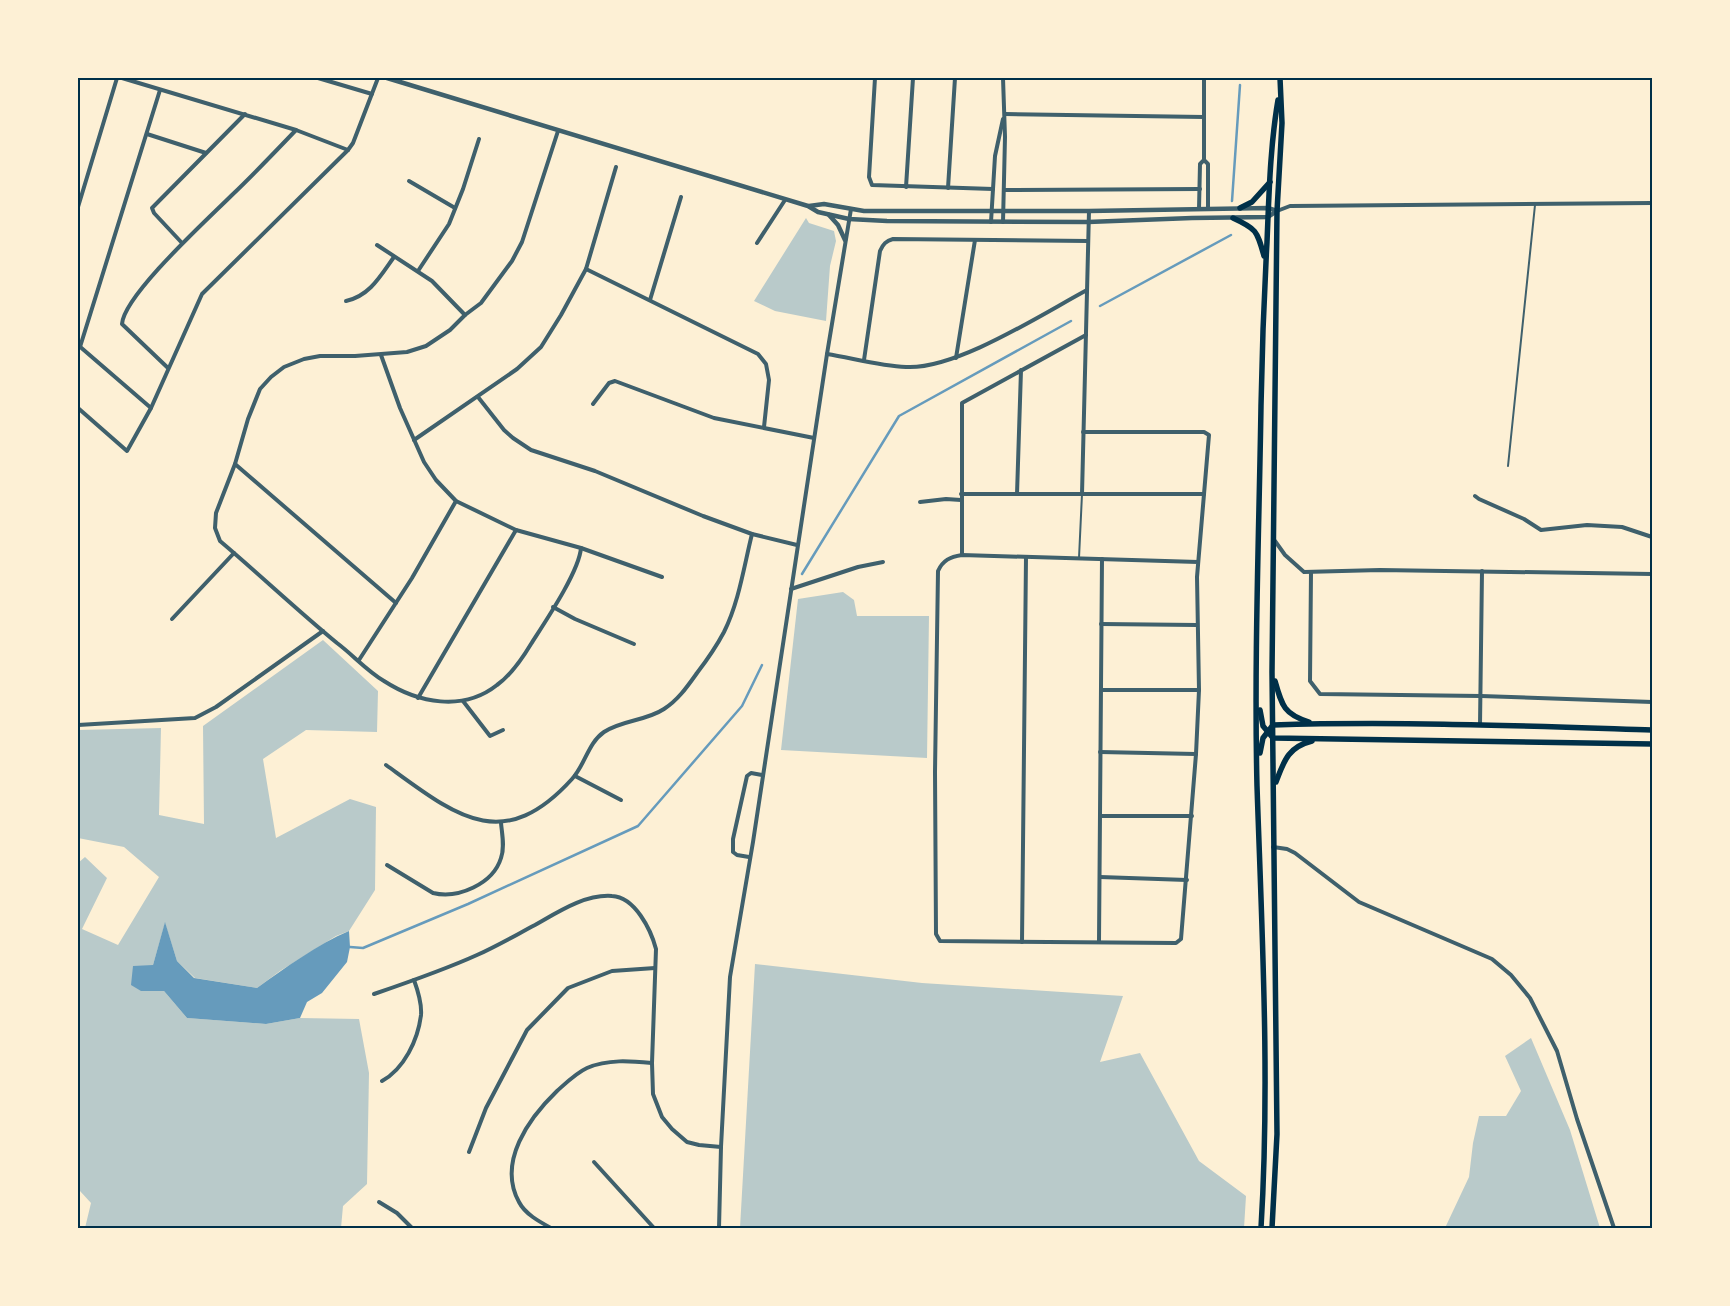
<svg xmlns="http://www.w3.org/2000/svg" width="1730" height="1306" font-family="Manrope,sans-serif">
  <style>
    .green { fill: #b9caca }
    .water { fill: #669bbc }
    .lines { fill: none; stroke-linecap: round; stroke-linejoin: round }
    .stream { stroke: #669bbc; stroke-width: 2.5 }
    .service { stroke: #3f606c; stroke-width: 2 }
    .minor { stroke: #3f606c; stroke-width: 4 }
    .tertiary { stroke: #3f606c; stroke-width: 4.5 }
    .primary { stroke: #003049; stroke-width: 5.5 }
    .neatline { fill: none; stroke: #003049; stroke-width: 2 }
  </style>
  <rect width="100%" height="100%" fill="#fdf0d5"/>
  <g class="green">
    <polygon points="806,218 809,223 834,231 836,241 830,266 826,321 775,311 754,301"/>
    <polygon points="843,592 854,600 857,616 929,616 927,758 781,750 798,599"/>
    <polygon points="323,640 378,691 377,732 306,730 263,759 276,838 350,799 376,807 375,890 349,931 336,936 280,971 257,988 195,978 177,961 165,923 153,965 141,991 164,991 187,1018 266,1024 300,1018 359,1019 369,1073 367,1184 343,1206 341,1228 85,1228 91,1203 80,1191 78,1190 78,863 85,857 107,878 82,929 118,945 159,877 124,847 78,838 78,730 161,728 159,815 204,824 203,726"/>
    <polygon points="755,964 922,983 1123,996 1100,1062 1140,1053 1199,1161 1246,1196 1244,1228 740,1228"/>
    <polygon points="1531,1038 1570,1130 1600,1228 1445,1228 1469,1177 1473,1143 1479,1116 1506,1116 1521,1091 1505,1056"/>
  </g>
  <path class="water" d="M165,922l12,39 17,17 63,10c28,-20 61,-44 92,-57l1,16 -3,15 -25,31 -15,9 -7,16 -34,6 -79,-6 -23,-27h-23l-10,-6 2,-19 20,-1z"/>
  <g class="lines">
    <g class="stream">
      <polyline points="1232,201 1240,85"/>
      <polyline points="1100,306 1231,235"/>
      <polyline points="802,574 899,416 1071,321"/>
      <polyline points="350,947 363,948 468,904 638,826 742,706 762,665"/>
    </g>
    <g class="service">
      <polyline points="1508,466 1535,205"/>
      <polyline points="1079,558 1082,494"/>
    </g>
    <g class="minor">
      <polyline points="122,78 296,130 348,150"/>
      <polyline points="318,78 372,94"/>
      <polyline points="875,78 869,177 872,185 993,189"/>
      <polyline points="1003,78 1005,137 1003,222"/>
      <polyline points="1005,114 1204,117"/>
      <path d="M558,131l-36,111 -10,19 -31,42 -16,12 -15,15 -24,16 -19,6 -52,4h-35l-16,3 -20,8 -13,10 -11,12 -12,30 -13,45 -19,49 -1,15 5,13c39,33 77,69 117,102 16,12 30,28 47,38 34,22 79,31 113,4 14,-10 25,-26 34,-41 14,-22 48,-72 50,-96"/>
      <polyline points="147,134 206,153"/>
      <polyline points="1204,160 1208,164 1208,209"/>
      <polyline points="409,181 455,208"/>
      <polyline points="906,187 913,78"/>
      <polyline points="948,188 955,78"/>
      <polyline points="1004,190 1200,189"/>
      <polyline points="78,207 117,78"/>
      <polyline points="1199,209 1200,164 1204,160 1204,78"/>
      <polyline points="1277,211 1290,206 1652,203"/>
      <polyline points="991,222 995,156 1003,119"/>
      <polyline points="182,243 154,213 152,208 245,114"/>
      <polyline points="757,243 785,200"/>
      <polyline points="377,245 432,281 465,315"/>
      <polyline points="586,269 758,354 766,364 769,380 764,427"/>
      <polyline points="418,271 449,224 463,189 479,139"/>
      <polyline points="650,300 681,197"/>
      <path d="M346,301c24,-5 35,-26 48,-44"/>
      <polyline points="78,345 151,408"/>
      <polyline points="80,347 160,90"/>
      <path d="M827,354c25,4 53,12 79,13 50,3 136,-53 181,-77"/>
      <polyline points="381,355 400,408 424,462 436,480 456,501 516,530 581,548 662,577"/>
      <polyline points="956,358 975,240"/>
      <path d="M864,360l16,-109c3,-7 6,-10 13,-12l195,2"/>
      <path d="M168,368l-46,-44c2,-29 87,-106 110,-129 22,-21 43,-43 64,-65"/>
      <polyline points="478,397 504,430 513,438 531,450 595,471 703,516 752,534 797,545"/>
      <polyline points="593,404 609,383 615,381 714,418 814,438"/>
      <polyline points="78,408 127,451 151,408 202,294 348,150 353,143 378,78"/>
      <path d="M1083,432h121l5,3 -12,142 2,113 -3,64 -15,185 -5,4 -236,-2 -4,-7 -1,-162 3,-201c5,-11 12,-14 24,-16l236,7"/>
      <polyline points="414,440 517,369 541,347 561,315 586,269 616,167"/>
      <polyline points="235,464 396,603"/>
      <polyline points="961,494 1204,494"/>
      <polyline points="1017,494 1021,370"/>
      <polyline points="1082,494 1089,211"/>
      <polyline points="1475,496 1479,499 1524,519 1541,530 1587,525 1622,527 1652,537"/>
      <polyline points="920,502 946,499 961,500"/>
      <polyline points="1275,541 1285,555 1304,572 1380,570 1652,574"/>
      <polyline points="962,555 962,403 1086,335"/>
      <polyline points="1311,572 1310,681 1320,694 1481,696 1652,702"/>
      <polyline points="791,589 858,567 883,562"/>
      <polyline points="553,607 575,619 634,644"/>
      <polyline points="172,619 234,553"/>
      <polyline points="1101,624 1197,625"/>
      <polyline points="359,660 412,578 456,501"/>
      <polyline points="1101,690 1199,690"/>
      <polyline points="418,698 516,530"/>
      <polyline points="463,701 490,736 503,730"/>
      <polyline points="78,725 195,718 216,707 323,631"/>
      <polyline points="1480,725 1482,571"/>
      <polyline points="1100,752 1196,754"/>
      <path d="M386,765c69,50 116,91 186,14 13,-14 16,-36 32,-47 18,-12 42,-11 60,-23 14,-9 23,-22 33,-36 10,-13 19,-26 27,-41 15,-30 20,-66 28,-98"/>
      <polyline points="575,776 621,800"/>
      <polyline points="1100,816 1192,816"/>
      <polyline points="1273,847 1287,849 1295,853 1359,902 1492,959 1511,975 1530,998 1557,1051 1577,1119 1614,1228"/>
      <polyline points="749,857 737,855 733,852 733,839 747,776 751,773 762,775"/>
      <path d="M387,865l46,28c25,6 60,-9 68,-35 4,-11 1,-24 0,-35"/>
      <polyline points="1100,877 1187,880"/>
      <polyline points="1022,942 1026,557"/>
      <polyline points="1099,942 1102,559"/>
      <path d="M374,994c35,-12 70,-24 103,-39 20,-9 39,-20 58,-30 23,-13 50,-31 77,-29 23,1 39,34 44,53l-4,114 1,31 9,23 10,12 15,13 12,3 22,2"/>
      <path d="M382,1081c22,-12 36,-41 39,-66 1,-12 -3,-24 -7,-35"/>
      <polyline points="469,1152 486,1108 527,1030 568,988 612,971 655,968"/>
      <polyline points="594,1162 654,1228"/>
      <polyline points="379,1202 397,1213 412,1228"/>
      <path d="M551,1228c-11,-6 -26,-14 -32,-26 -22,-40 10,-84 38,-111 9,-8 19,-18 30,-23 21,-9 43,-7 65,-5"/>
      <polyline points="719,1228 721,1147 730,977 753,842 827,354 851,209"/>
    </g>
    <g class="tertiary">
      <polyline points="387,78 808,206 818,212 849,219 887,221 1088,222 1192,218 1268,217 1277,211"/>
      <polyline points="809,206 824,204 864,211 1089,211 1268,208 1277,211"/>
      <polyline points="829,215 838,225 845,240"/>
    </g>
    <g class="primary">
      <polyline points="1240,208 1252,202 1270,182"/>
      <path d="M1233,218c24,11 24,13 31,38"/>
      <path d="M1275,681c7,25 9,33 34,41"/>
      <polyline points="1260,710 1263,726 1273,738 1652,744"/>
      <path d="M1260,753l3,-15 10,-13c127,-4 253,1 379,5"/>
      <path d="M1276,782c8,-21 12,-35 36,-41"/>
      <path d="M1261,1228c9,-147 1,-294 -4,-442 -3,-126 2,-253 4,-380 1,-55 3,-110 6,-164 2,-47 3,-95 11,-142"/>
      <polyline points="1272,1228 1277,1134 1272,672 1277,211 1282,123 1280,78"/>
    </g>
  </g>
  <rect width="1730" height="1306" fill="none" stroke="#fdf0d5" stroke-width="158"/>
  <rect x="79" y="79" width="1572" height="1148" class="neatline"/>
</svg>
